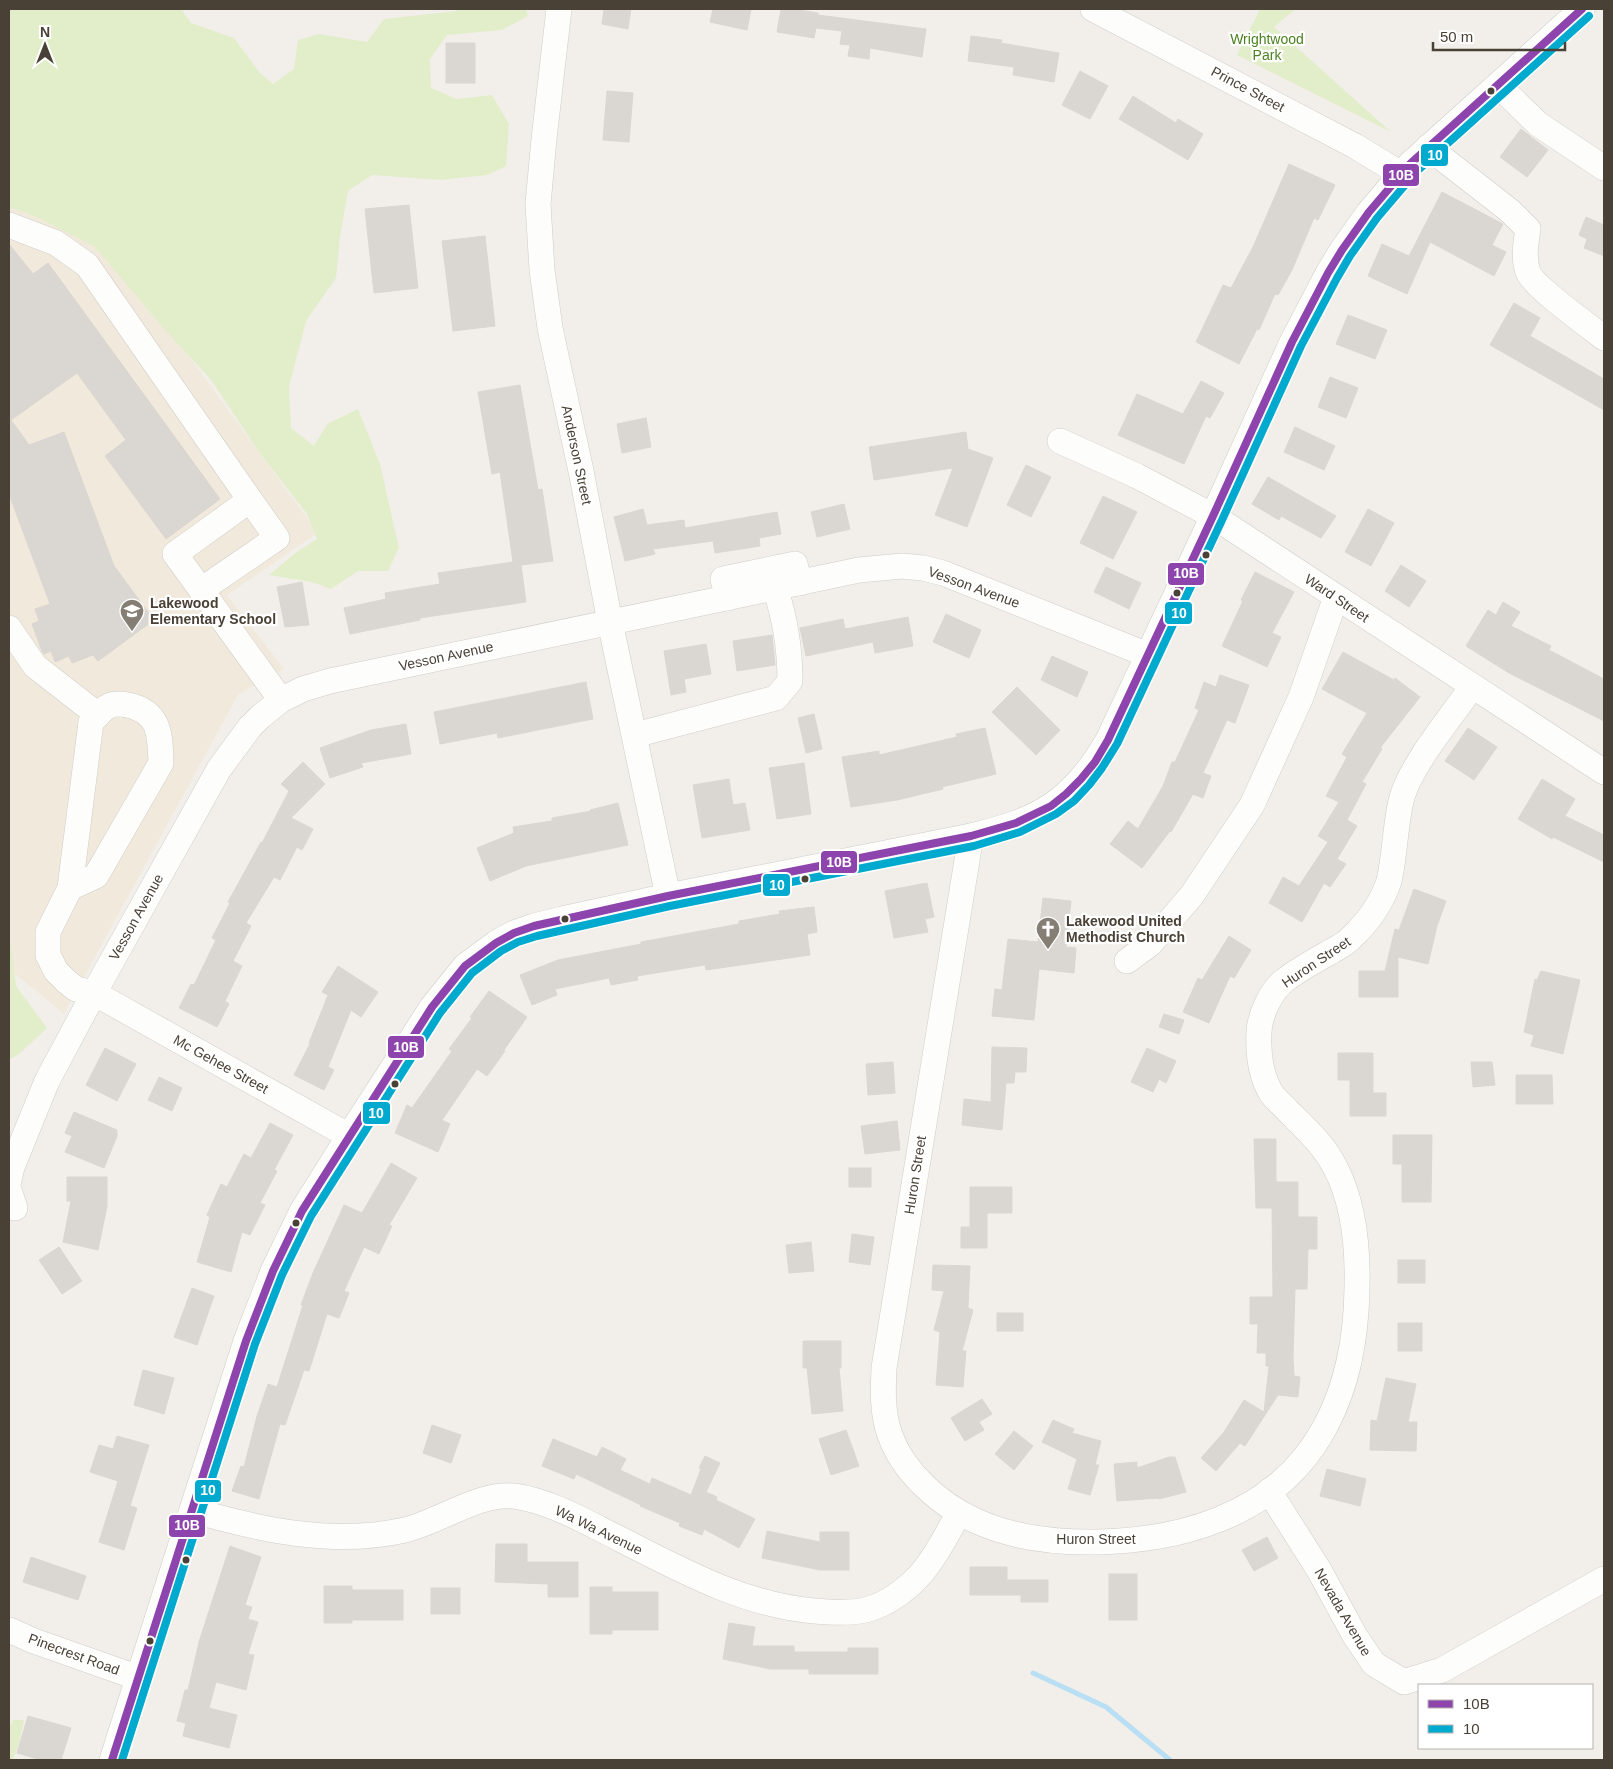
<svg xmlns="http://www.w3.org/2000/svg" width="1613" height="1769" font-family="Arial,sans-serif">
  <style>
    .education { fill: #f1eadc }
    .green { fill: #e2eec9 }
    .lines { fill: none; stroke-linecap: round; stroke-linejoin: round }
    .stream { stroke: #b8dff3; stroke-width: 5 }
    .building { fill: #dad6d2; stroke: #dbd6d0 }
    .minor-casing { stroke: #d0cdc8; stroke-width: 26 }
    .minor { stroke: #fdfdfc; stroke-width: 25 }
    .bus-1-casing { stroke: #fff; stroke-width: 11 }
    .bus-2-casing { stroke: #fff; stroke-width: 11 }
    .bus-1 { stroke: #8e44ad; stroke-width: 8 }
    .bus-2 { stroke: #00a9ce; stroke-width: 8 }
    .bus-dot { fill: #4a4136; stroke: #fff; stroke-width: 2 }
    .labels { text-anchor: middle; stroke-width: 4.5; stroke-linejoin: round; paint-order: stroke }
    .park-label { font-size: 14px; fill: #4c8222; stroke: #fff }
    .street-label { font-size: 14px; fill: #4a4136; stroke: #fff }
    .poi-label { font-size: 14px; font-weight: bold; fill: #4a4136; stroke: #fff; text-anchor: start }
    .line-badge { stroke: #fff; stroke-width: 2 }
    .badge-label { font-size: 14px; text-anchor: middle; font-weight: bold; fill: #fff }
  </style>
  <rect width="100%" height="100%" fill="#f2efeb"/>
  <polygon class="education" points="9,204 108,245 318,533 227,595 284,669 238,695 64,1014 9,969"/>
  <g class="green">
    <polygon points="9,9 181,9 191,23 234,38 260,73 273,84 294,69 298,40 319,34 367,42 384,19 456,11 458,9 526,9 528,16 502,30 447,35 430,59 431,88 457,99 492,95 509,124 506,166 487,175 441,180 372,175 348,191 340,237 336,278 306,321 289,387 291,428 314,446 327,424 358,409 380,464 399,548 388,571 358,571 331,589 312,582 269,575 298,551 317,539 307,514 259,452 211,380 165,330 95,247 33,215 9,207"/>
    <polygon points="1260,9 1296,9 1274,27 1391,132 1237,55"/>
    <polygon points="9,943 11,944 16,986 47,1028 19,1054 9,1060"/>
    <polygon points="13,1720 24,1720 20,1740 13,1760 9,1760 9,1729"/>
  </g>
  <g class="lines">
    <polyline class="stream" points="1033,1673 1106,1707 1170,1760"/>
  </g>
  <g class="building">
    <polygon points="604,9 631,9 628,29 602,24"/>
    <polygon points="713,9 751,9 747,30 710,22"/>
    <polygon points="781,9 792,9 818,13 818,15 926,29 922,57 870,48 869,59 848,56 850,45 840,44 842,31 816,28 814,38 777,32"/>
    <polygon points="971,36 1002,40 1001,43 1059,53 1054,82 1013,75 1014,67 968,61"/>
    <rect x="446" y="43" width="29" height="40"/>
    <polygon points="1080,71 1108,86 1090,119 1062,105"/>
    <polygon points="607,91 633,93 629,142 603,140"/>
    <polygon points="1133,96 1176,123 1178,119 1203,134 1188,160 1119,119"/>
    <polygon points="1521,129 1548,150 1527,177 1500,157"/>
    <polygon points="1289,164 1335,185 1318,220 1314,218 1292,270 1278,295 1275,294 1259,330 1257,329 1239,364 1196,342 1223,285 1231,288 1253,247"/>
    <polygon points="1442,192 1503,224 1492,245 1506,252 1494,276 1430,242 1407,294 1368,276 1382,244 1409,256"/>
    <polygon points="409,205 418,288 374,293 365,209"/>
    <polygon points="1586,217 1604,225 1604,256 1584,248 1587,239 1579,235"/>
    <polygon points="485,236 495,326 453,331 442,241"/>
    <polygon points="9,244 33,274 48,263 220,499 166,539 105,456 126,440 77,373 11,420 29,445 64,432 114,566 154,620 98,661 93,655 72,663 69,656 55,662 51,651 44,654 42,651 32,624 39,621 35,609 50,604 9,494"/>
    <polygon points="1514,303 1540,318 1530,336 1604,379 1604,410 1490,345"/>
    <polygon points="1348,315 1387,330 1375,359 1336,344"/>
    <polygon points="1330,377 1358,388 1346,418 1318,407"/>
    <polygon points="1201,381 1224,393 1210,418 1206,416 1184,464 1118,435 1137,394 1183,414"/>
    <polygon points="520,385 538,490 542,489 553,561 521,565 526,602 420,618 420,620 350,634 344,608 386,599 385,593 440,584 438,573 513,562 500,472 492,474 478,392"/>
    <polygon points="646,418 651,447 622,453 617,424"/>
    <polygon points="1295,427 1335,446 1324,470 1284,452"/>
    <polygon points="966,432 968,449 993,458 967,527 935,515 953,468 874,480 869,447"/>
    <polygon points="1026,465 1051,477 1031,517 1007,505"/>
    <polygon points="1268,477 1336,516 1321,538 1281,516 1279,520 1252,504"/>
    <polygon points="1103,496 1137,512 1113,559 1080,543"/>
    <polygon points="844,504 850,529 817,537 811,512"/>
    <polygon points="643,509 647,525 684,520 685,528 777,512 781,534 759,538 760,546 715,553 713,541 653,549 655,554 625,561 614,517"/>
    <polygon points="1368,509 1394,523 1371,566 1345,552"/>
    <polygon points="1401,565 1426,581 1409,607 1385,591"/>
    <polygon points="1106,567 1141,583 1129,609 1094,592"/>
    <polygon points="1255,572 1294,592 1272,633 1281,637 1267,667 1222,646 1243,601 1241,600"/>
    <polygon points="302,582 309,625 285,627 277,587"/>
    <polygon points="1503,602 1520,612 1511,626 1551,646 1549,650 1604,679 1604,721 1509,673 1466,646 1488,610 1496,615"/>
    <polygon points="946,614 981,630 969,658 933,642"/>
    <polygon points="908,617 913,646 875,653 873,642 806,656 800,628 843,619 845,629"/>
    <polygon points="772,635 775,665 737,671 733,641"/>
    <polygon points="706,644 711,674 684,679 686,692 671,695 664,651"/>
    <polygon points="1343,652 1394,680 1395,678 1420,697 1380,748 1382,749 1362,782 1366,784 1347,820 1357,826 1337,859 1346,864 1330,887 1324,883 1302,922 1269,903 1283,877 1299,886 1328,842 1318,836 1339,802 1326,796 1347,757 1342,754 1367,713 1322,689"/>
    <polygon points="1052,656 1088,672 1077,697 1041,680"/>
    <polygon points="1220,675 1249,685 1235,723 1227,720 1203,773 1211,776 1203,798 1193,794 1171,832 1170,831 1142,868 1110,844 1128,821 1138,829 1163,786 1172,762 1175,762 1199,710 1195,708 1204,682 1216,687"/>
    <polygon points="586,682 593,719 498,738 497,733 440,744 434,712"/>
    <polygon points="1017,687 1060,730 1036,755 992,712"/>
    <polygon points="814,714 822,749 806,753 798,718"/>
    <polygon points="406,724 411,754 361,763 363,767 330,778 320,748 371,730"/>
    <polygon points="985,728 996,774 942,787 943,789 897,800 851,807 842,757 879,751 879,755 957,737 956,734"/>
    <polygon points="1468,728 1497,747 1474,780 1445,761"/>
    <polygon points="303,762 325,784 291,818 313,829 302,850 297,847 280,880 274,877 246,923 251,926 233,961 242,966 225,1001 229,1004 217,1027 179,1008 191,984 194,985 216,940 212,938 230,903 228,902 261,842 262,843 289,791 281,784"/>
    <polygon points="804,763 811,814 777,819 769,768"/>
    <polygon points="729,779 733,805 745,803 750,830 702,838 693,785"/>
    <polygon points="1542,779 1575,799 1565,816 1604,835 1604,862 1553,837 1552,839 1518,819"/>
    <polygon points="618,803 628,845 526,866 490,881 477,848 514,833 513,827 552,821 552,818 591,811 590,810"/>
    <polygon points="927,883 934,917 925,919 928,932 894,938 885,891"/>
    <polygon points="1414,889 1446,901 1437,926 1428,964 1398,957 1398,997 1359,997 1359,971 1385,971 1395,929 1399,930"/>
    <polygon points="1043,898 1071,901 1066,947 1076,948 1074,973 1039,969 1034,1020 992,1016 995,989 1002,990 1008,939 1038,942"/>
    <polygon points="814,907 817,932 807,934 810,955 706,970 705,965 637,976 638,980 611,985 609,978 555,989 557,995 532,1005 520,975 558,960 641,944 641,942 739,924 739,921 780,914 779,911"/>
    <polygon points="1229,936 1251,950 1234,978 1230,976 1209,1023 1183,1012 1198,978 1202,980"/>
    <polygon points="338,966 378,992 361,1017 351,1010 328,1067 334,1070 324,1090 294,1075 310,1044 309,1043 328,995 322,992"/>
    <polygon points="1541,971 1580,980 1563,1054 1531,1046 1534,1035 1524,1032 1535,979 1537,980"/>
    <polygon points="489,991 527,1017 504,1050 505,1051 487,1076 477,1069 442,1120 450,1124 438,1152 395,1133 407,1105 412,1108 452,1051 449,1049 472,1018 470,1017"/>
    <polygon points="1164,1014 1184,1020 1179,1034 1159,1027"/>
    <polygon points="992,1047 1027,1048 1026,1072 1015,1072 1014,1083 1006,1083 1002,1130 962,1125 964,1099 991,1102"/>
    <polygon points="105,1048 136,1064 117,1101 86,1085"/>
    <polygon points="1147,1048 1176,1061 1166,1083 1159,1079 1153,1092 1131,1082"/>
    <polygon points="1338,1053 1373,1053 1373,1093 1386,1093 1386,1116 1350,1116 1350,1080 1338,1080"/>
    <polygon points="893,1062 895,1093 868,1095 866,1064"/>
    <polygon points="1471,1062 1492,1062 1495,1085 1473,1087"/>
    <polygon points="1516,1075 1552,1075 1553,1104 1516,1104"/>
    <polygon points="159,1077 182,1088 172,1111 148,1100"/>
    <polygon points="74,1112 117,1130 117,1136 104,1168 65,1152 72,1136 65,1133"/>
    <polygon points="897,1121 900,1150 865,1154 861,1126"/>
    <polygon points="270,1123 293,1135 274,1170 277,1171 260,1203 265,1205 250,1235 242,1232 231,1272 197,1262 210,1217 207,1215 221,1184 227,1187 244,1154 251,1158"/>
    <polygon points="1393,1135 1432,1135 1431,1202 1402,1202 1402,1164 1393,1164"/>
    <polygon points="1254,1139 1276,1139 1276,1182 1298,1182 1298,1217 1317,1217 1317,1249 1308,1249 1307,1289 1295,1289 1293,1359 1294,1376 1300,1377 1298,1397 1278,1395 1245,1446 1240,1443 1216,1471 1201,1458 1224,1432 1244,1400 1264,1412 1269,1366 1266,1366 1266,1353 1257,1353 1258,1324 1250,1324 1250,1297 1273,1297 1272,1208 1256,1208"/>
    <polygon points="391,1163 417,1178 389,1225 392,1226 379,1254 364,1247 344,1291 349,1293 339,1318 327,1314 309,1371 304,1370 285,1425 280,1424 259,1499 232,1491 241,1466 244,1467 257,1416 268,1384 277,1387 303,1305 301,1305 313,1273 344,1205 362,1213"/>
    <rect x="849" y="1168" width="22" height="19"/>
    <polygon points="67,1177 107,1177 107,1206 98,1250 63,1242 71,1201 67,1201"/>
    <polygon points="970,1187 1012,1187 1012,1213 987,1213 987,1248 961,1248 961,1227 970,1227"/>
    <polygon points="852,1234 874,1237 870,1265 849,1262"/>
    <polygon points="811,1242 814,1271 789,1273 786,1245"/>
    <polygon points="59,1247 82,1281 62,1294 39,1260"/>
    <rect x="1398" y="1260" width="27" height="23"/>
    <polygon points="933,1265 970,1266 968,1308 973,1310 962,1351 966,1351 963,1387 936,1385 940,1332 934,1330 944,1291 932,1290"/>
    <polygon points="192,1288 214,1296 197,1345 174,1337"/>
    <rect x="997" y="1313" width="26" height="18"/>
    <rect x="1398" y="1323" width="24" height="28"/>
    <polygon points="803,1341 841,1341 841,1368 839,1368 843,1411 812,1414 807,1368 803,1368"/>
    <polygon points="143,1370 174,1378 164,1414 134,1405"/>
    <polygon points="1386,1378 1416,1384 1408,1422 1417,1422 1416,1451 1370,1450 1371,1420 1377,1421"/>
    <polygon points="982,1399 992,1414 979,1422 984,1430 965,1441 951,1418"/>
    <polygon points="1053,1420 1074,1429 1072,1433 1101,1441 1095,1465 1099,1465 1090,1495 1068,1489 1077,1459 1042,1442"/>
    <polygon points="432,1425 461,1435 451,1463 423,1453"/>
    <polygon points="846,1430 859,1466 831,1475 819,1439"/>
    <polygon points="1014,1431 1033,1446 1014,1470 995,1454"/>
    <polygon points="117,1436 149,1445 130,1506 137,1508 124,1550 99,1542 118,1481 90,1472 99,1445 113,1449"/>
    <polygon points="553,1439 597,1457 602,1447 626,1459 620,1470 650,1484 652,1478 691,1495 701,1469 699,1468 705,1456 720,1463 706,1492 717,1497 716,1500 755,1519 739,1548 704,1529 702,1535 679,1526 680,1523 640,1506 641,1505 576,1474 574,1479 542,1466"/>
    <polygon points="1169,1457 1175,1457 1186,1492 1159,1499 1159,1498 1117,1501 1114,1464 1137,1462 1137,1468"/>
    <polygon points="1327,1469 1366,1479 1360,1506 1320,1496"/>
    <polygon points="767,1531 820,1542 820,1532 849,1532 849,1570 820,1570 762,1558"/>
    <polygon points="1267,1537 1278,1558 1254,1571 1242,1550"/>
    <polygon points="496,1544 527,1544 527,1562 578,1562 578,1597 548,1597 548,1584 495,1582"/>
    <polygon points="230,1546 261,1557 245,1605 252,1607 248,1619 258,1622 248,1654 254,1655 246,1690 216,1682 209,1708 237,1715 229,1748 183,1736 186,1723 177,1721 185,1690 188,1690 199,1642"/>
    <polygon points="31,1557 86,1576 78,1600 23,1582"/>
    <polygon points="970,1567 1007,1567 1007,1580 1048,1580 1048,1602 1021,1602 1021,1595 970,1595"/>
    <rect x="1109" y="1574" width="28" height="46"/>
    <polygon points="324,1586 352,1586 352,1590 403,1590 403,1620 352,1620 352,1623 324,1623"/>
    <polygon points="590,1587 612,1587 612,1592 658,1592 658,1630 612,1630 612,1634 590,1634"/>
    <rect x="431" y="1588" width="29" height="26"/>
    <polygon points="729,1623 755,1627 752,1646 794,1646 794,1652 848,1652 848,1648 878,1648 878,1674 809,1674 809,1669 770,1669 723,1659"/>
    <polygon points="28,1716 71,1728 61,1760 41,1760 17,1753"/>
  </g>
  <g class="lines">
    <defs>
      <g id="minor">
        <polyline points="559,9 544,139 538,204 542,270 550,328 581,471 610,622 668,896"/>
        <polyline points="1093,9 1355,146 1401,174"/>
        <polyline points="1498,85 1538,124 1604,168"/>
        <path d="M1428,147l82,64 18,18c-2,13 -5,29 0,43 4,13 62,55 76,66"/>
        <polyline points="9,225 56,243 87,265 250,500"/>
        <polyline points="1060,441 1137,476 1213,516 1604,772"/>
        <polyline points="201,590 277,538 250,500 175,554 281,700"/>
        <polyline points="728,598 723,579 795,564 800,583"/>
        <polyline points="9,628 35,666 98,715"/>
        <path d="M635,735l141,-37 14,-17c0,-31 -5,-63 -15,-93"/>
        <path d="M971,836l-87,532c-1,23 -2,45 6,67 13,37 49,69 84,85 68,32 177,27 246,-1 100,-40 136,-131 137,-232 1,-40 -3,-84 -22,-120 -11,-22 -30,-39 -47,-56 -5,-6 -13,-12 -17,-18 -10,-17 -13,-40 -12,-60 0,-16 12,-43 26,-53 14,-11 31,-20 47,-29 7,-4 15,-8 20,-14 16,-15 30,-35 37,-56 6,-26 6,-54 12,-80 8,-34 50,-84 71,-114"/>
        <path d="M70,888l26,-12 65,-113c-1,-29 -1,-51 -33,-58 -6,-1 -14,-2 -19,1 -7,3 -13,11 -18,16l-21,166 -22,44v23l8,16 10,10 10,8 18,4 255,143"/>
        <polyline points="1127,961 1150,944 1192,895 1252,805 1301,697 1336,597"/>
        <polyline points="9,1180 12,1167 47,1081 94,993 219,769 250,727 260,717 281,700 303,689 330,681 859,570 902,566 923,568 943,573 1148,655"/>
        <polyline points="9,1190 15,1208"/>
        <polyline points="1269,1491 1319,1570 1355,1636 1374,1664 1404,1682 1442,1670 1604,1579"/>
        <path d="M192,1510c68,20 142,36 213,20 34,-8 75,-38 109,-34 36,5 70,25 102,41 63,32 127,68 198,74 42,4 65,2 98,-28 20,-18 33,-46 47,-70"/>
        <polyline points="9,1630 34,1641 139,1678"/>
        <path d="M112,1760l134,-419 27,-70 29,-60 47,-75 83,-129 33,-41 31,-23 18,-10 20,-7 28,-7 106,-23 303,-60c67,-16 101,-33 137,-96l105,-224 79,-174 36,-69 14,-23 27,-38 41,-48 172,-155"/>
      </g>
    </defs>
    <use href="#minor" class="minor-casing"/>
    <use href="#minor" class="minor"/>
    <defs>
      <polyline id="bus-1" points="112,1760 246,1341 273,1271 302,1211 432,1007 465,966 496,943 514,933 534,926 668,896 971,836 1016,823 1051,806 1066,794 1081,779 1095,762 1108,740 1213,516 1292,342 1328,273 1342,250 1369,212 1410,164 1582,9"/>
      <polyline id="bus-2" points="122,1760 255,1344 282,1275 311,1216 440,1013 472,973 501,951 518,942 537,936 670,906 974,846 1020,832 1056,814 1074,801 1089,785 1102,768 1117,744 1222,520 1301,346 1337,278 1350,256 1377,218 1417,171 1589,16"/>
    </defs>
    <use href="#bus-1" class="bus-1-casing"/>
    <use href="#bus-2" class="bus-2-casing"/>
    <use href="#bus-1" class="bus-1"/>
    <use href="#bus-2" class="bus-2"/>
  </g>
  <defs>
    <symbol id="school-pin" viewBox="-11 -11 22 30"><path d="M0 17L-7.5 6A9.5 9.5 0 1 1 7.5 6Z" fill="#857e75" stroke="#fff"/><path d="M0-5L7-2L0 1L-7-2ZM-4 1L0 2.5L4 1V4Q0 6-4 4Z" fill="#fff"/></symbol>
    <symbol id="church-pin" viewBox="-11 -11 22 30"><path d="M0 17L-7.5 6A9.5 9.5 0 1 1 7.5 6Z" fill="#857e75" stroke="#fff"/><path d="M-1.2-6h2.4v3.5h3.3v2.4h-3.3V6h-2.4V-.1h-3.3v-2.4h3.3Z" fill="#fff"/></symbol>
  </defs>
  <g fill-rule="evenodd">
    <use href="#school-pin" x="118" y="597" width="28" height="38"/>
    <use href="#church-pin" x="1034" y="915" width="28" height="38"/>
  </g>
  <g class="bus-dot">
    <circle cx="1491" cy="91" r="4.5"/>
    <circle cx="1206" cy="555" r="4.5"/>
    <circle cx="1177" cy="593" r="4.5"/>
    <circle cx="805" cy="879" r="4.5"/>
    <circle cx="565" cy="919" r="4.5"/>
    <circle cx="395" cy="1084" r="4.5"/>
    <circle cx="296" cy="1223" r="4.5"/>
    <circle cx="186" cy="1560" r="4.5"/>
    <circle cx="150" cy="1641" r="4.5"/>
  </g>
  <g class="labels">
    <g class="park-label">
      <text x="1267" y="44">Wrightwood<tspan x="1267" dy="16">Park</tspan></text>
    </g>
    <g class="street-label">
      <text transform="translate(1248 89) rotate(28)" y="5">Prince Street</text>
      <text transform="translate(577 455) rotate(78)" y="5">Anderson Street</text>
      <text transform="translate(974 587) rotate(20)" y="5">Vesson Avenue</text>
      <text transform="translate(1337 598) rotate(34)" y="5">Ward Street</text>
      <text transform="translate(446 656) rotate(-12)" y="5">Vesson Avenue</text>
      <text transform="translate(136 917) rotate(-61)" y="5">Vesson Avenue</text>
      <text transform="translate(1316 962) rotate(-34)" y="5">Huron Street</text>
      <text transform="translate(221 1064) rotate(29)" y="5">Mc Gehee Street</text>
      <text transform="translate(915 1175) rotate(-81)" y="5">Huron Street</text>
      <text transform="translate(599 1530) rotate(26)" y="5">Wa Wa Avenue</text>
      <text x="1096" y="1544">Huron Street</text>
      <text transform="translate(1343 1612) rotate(60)" y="5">Nevada Avenue</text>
      <text transform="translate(74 1654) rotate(20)" y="5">Pinecrest Road</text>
    </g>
    <g class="poi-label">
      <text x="150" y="608">Lakewood<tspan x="150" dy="16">Elementary School</tspan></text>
      <text x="1066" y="926">Lakewood United<tspan x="1066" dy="16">Methodist Church</tspan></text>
    </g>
  </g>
  <g class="line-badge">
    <rect x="1420" y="143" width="29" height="24" rx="5" fill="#00a9ce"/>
    <rect x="1382" y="163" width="38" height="24" rx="5" fill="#8e44ad"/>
    <rect x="1167" y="562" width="38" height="24" rx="5" fill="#8e44ad"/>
    <rect x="1164" y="601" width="29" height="24" rx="5" fill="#00a9ce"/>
    <rect x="820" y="850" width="38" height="24" rx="5" fill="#8e44ad"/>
    <rect x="762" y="873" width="29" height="24" rx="5" fill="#00a9ce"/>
    <rect x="387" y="1035" width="38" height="24" rx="5" fill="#8e44ad"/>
    <rect x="362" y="1101" width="29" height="24" rx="5" fill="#00a9ce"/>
    <rect x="194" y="1479" width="28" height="24" rx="5" fill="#00a9ce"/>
    <rect x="168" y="1514" width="38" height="24" rx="5" fill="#8e44ad"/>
  </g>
  <g class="badge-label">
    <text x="1435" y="160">10</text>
    <text x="1401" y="180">10B</text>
    <text x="1186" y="578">10B</text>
    <text x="1179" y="618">10</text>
    <text x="839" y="867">10B</text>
    <text x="777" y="890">10</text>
    <text x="406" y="1052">10B</text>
    <text x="376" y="1118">10</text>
    <text x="208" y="1495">10</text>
    <text x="187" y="1530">10B</text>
  </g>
  <rect width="1613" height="1769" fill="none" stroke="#4a4136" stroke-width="20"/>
  <rect x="1418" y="1684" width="175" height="65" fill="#ffffff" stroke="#b7b3af"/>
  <rect x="1428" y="1700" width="25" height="8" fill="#8e44ad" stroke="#b7b3af"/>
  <text x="1463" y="1709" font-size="15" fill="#4a4136">10B</text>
  <rect x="1428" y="1725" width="25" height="8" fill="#00a9ce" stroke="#b7b3af"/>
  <text x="1463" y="1734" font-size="15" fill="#4a4136">10</text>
  <g transform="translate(45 45)" stroke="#ffffff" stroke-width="4" paint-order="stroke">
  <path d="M0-4L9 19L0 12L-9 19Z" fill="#4a4136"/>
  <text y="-8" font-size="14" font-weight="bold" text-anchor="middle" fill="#4a4136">N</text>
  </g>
  <path d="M1433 42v8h132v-8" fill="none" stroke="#4a4136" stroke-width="2.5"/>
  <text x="1440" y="42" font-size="15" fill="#4a4136" stroke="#ffffff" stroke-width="4" paint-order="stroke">50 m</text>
</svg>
